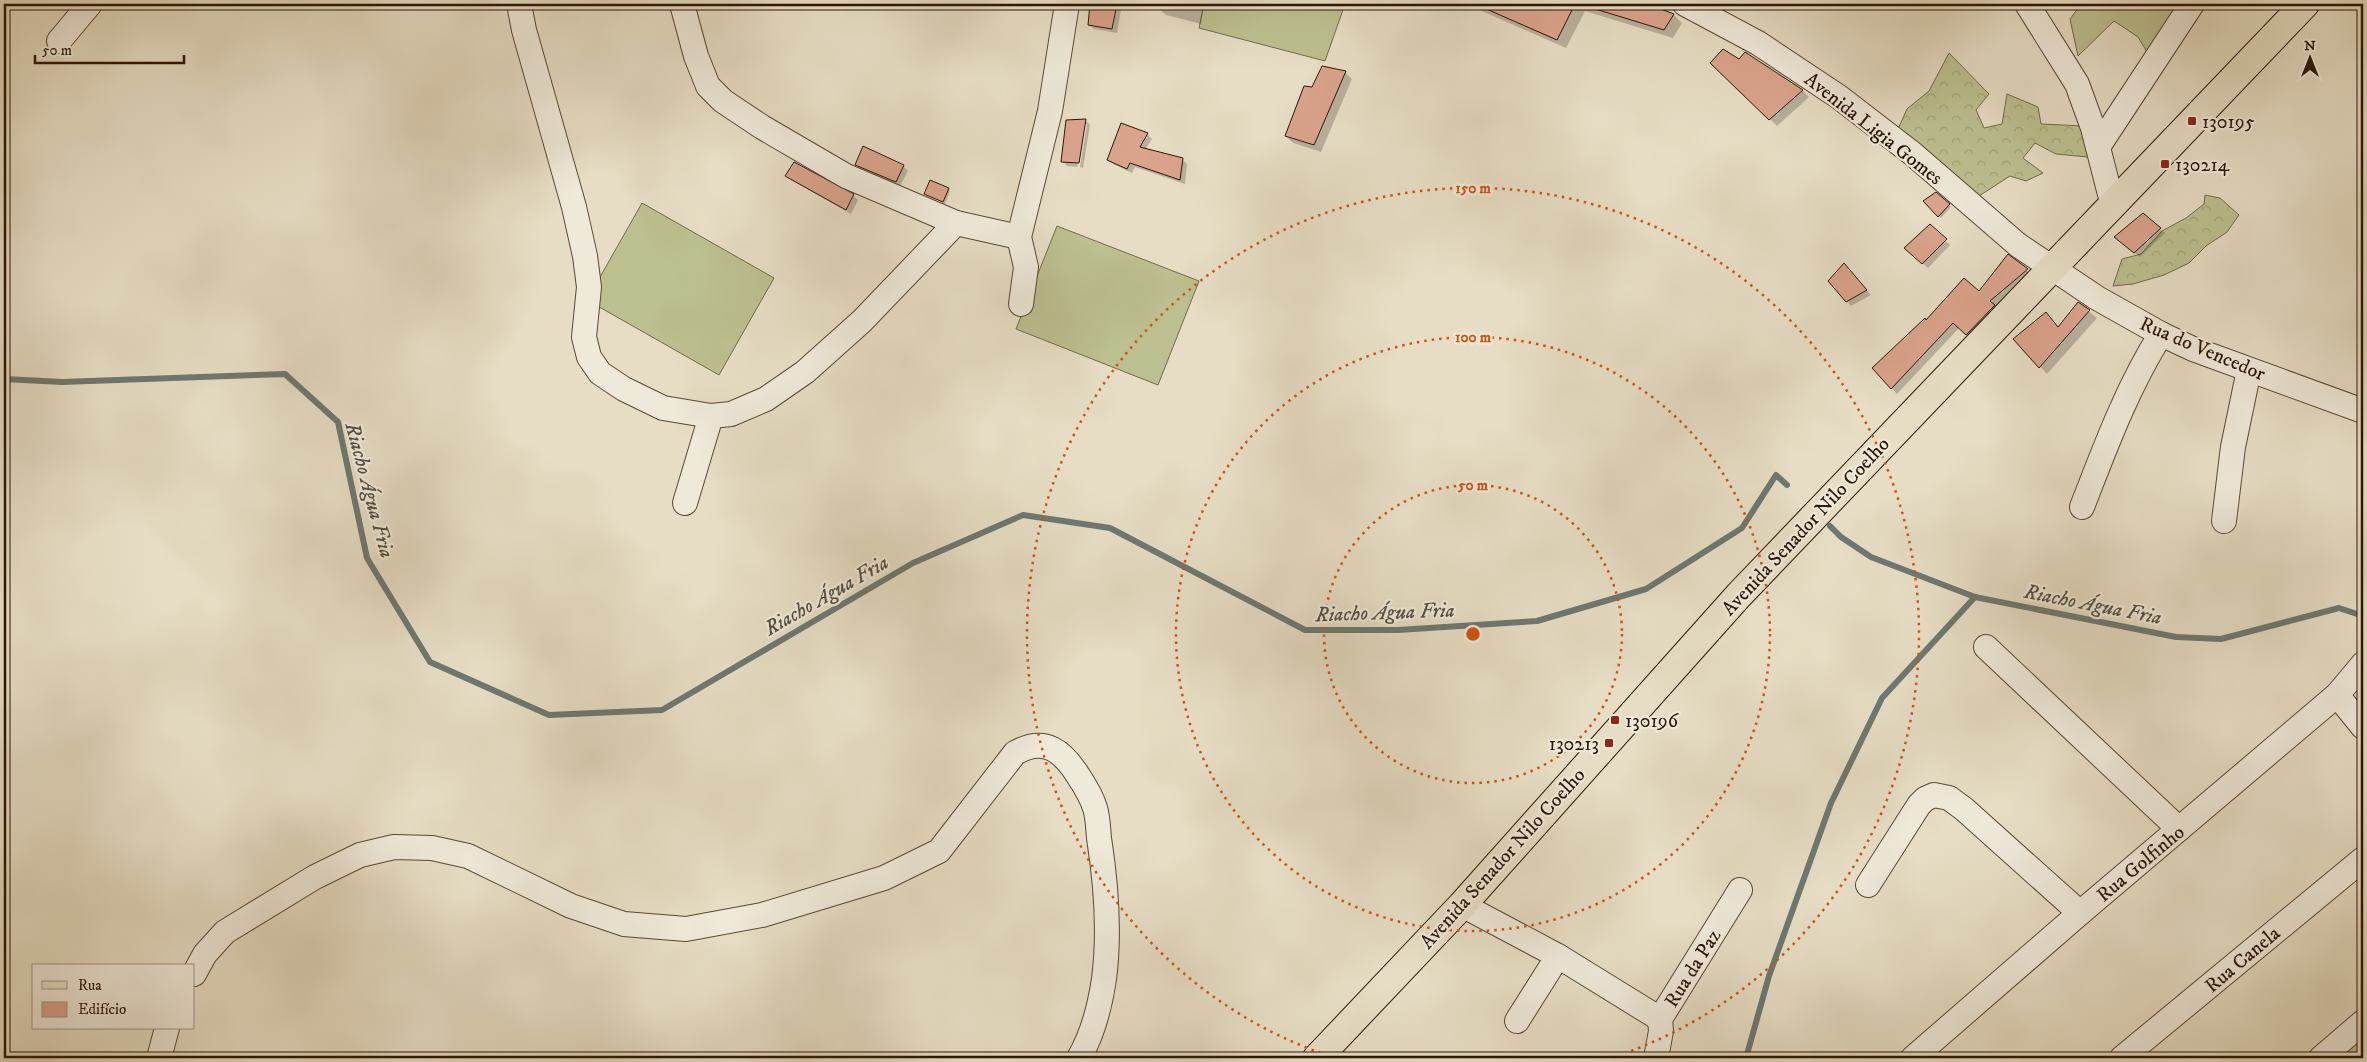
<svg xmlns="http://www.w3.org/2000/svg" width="2367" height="1062" font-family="'IM FELL DW Pica',serif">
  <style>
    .grass { fill: #bcbf8f; stroke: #746a4a }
    .forest { fill: url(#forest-crowns); stroke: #746a4a }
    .park { fill: url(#park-tufts); stroke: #746a4a }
    .shadow { fill: #0003 }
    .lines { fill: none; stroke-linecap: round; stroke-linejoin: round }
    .stream { stroke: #6d7872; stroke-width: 6 }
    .building { fill: #daa38c; stroke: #2b1604 }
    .minor-casing { stroke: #5a4834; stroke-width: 26 }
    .major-casing { stroke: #2b1604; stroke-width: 30 }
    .minor { stroke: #efe9d9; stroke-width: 24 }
    .major { stroke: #e6ddc4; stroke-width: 28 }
    .ring { fill: none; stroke: #d5520b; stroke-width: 2.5; stroke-dasharray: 2.5 5 }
    .poi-dot { fill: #8f2418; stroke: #efe9d9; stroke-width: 2 }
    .labels { text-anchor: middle; stroke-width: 4.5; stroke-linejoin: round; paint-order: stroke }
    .poi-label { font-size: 20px; fill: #2b1604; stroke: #efe9d9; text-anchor: start }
    .street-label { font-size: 20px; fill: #2b1604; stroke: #efe9d9 }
    .water-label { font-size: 21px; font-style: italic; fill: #524f44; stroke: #efe9d9 }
    .centre { fill: #d5520b; stroke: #efe9d9; stroke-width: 2.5 }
    .ring-label { font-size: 15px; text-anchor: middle; font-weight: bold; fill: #d5520b; stroke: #efe9d9; stroke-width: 4.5; stroke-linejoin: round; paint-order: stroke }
  </style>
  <defs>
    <pattern id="forest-crowns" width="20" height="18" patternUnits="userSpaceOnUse" patternTransform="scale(1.25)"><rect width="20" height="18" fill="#bcbf8f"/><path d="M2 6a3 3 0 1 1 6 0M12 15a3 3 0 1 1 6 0" fill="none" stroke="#a2a37a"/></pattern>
    <pattern id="park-tufts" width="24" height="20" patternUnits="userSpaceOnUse" patternTransform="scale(1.25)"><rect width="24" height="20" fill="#bcbf8f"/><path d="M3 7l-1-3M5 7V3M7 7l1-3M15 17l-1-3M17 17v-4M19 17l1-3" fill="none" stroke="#a2a37a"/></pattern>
  </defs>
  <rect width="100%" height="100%" fill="#e6ddc4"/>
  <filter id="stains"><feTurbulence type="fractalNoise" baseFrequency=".004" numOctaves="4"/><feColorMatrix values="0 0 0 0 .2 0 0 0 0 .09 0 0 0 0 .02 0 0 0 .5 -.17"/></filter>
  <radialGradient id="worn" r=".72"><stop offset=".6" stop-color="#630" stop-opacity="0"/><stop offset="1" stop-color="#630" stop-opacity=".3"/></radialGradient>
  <g class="grass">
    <polygon points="1204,4 1345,4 1325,61 1199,28"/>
    <polygon points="2081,4 2179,4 2147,52 2138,37 2114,21 2078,56 2070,19"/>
    <polygon points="642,203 774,278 719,375 587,300"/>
    <polygon points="1057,226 1199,281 1158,385 1016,329"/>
  </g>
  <g class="forest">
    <polygon points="1949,53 1989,94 1976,110 1984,128 2002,124 2007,94 2038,107 2041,124 2084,126 2088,157 2056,154 2035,143 2023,158 2043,173 2026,181 2010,176 1979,196 1898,129 1907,109 1929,91"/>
    <polygon points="2205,195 2220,198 2239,215 2227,232 2206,246 2189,263 2164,275 2133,284 2113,286 2122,259 2141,254 2162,231 2186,218 2204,204"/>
  </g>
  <polygon class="park" points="2363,1033 2363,1058 2333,1058"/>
  <g class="shadow">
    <polygon points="1029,4 1060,4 1058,8 1032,6"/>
    <polygon points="1091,4 1122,4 1117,33 1094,29 1089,25"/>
    <polygon points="1160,4 1204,4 1201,24 1166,15 1159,9"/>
    <polygon points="1466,4 1645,4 1674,15 1682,23 1673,38 1585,11 1566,48"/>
    <polygon points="1739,60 1802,90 1809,97 1777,126 1712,63"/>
    <polygon points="1345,72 1352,79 1321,152 1293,143 1286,136 1312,89"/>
    <polygon points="1086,121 1090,125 1083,168 1080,167 1087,124 1084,124 1077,167 1067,166 1063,161"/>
    <polygon points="1147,134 1152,139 1145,150 1182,159 1187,164 1185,184 1135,167 1132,173 1113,164 1108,159"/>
    <polygon points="794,163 853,195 858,200 851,214 791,180 787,175"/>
    <polygon points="856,164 903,166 908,171 900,186 861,169"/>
    <polygon points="948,189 950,191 945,204 926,194"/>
    <polygon points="1936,193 1951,207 1941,218 1925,201"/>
    <polygon points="1930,226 1950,245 1928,268 1906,248"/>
    <polygon points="2160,229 2165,233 2140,257 2121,242"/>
    <polygon points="2008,256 2032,275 1995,307 1999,312 1972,340 1959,328 1897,394 1874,368 1926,322 1979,293"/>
    <polygon points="1849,270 1871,295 1851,306 1847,301"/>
    <polygon points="2078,303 2097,318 2047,374 2015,339 2046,313 2059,328"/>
  </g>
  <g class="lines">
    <g class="stream">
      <polyline points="4,379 62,382 285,374 338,422 367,558 430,662 549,715 662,710 913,563 1023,515 1110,528 1305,630 1398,630 1537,621 1646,589 1742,528 1776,475 1787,485"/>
      <polyline points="1830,526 1841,537 1871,557 1975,597 2176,637 2221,639 2339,608 2363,616"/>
      <polyline points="1746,1058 1769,976 1831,803 1882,698 1975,597"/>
    </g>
  </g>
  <g class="building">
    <polygon points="1090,4 1117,4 1112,29 1088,25"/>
    <polygon points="1475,4 1575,4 1557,40"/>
    <polygon points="1593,4 1648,4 1674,14 1664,30 1592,8"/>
    <polygon points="1723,49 1739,59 1745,52 1803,90 1769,120 1710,63"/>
    <polygon points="1322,66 1346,71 1314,145 1285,136 1304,86 1312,87"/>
    <polygon points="1086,119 1079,163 1061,162 1066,120"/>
    <polygon points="1121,123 1148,133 1140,147 1183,158 1180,180 1130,163 1127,169 1107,160"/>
    <polygon points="863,146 904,165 896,182 855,165"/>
    <polygon points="794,162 854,194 846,210 785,176"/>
    <polygon points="930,180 949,188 943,202 924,194"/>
    <polygon points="1936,192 1950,204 1938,217 1923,201"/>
    <polygon points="2143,213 2161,228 2134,253 2114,237"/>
    <polygon points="1930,224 1947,239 1922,264 1904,248"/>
    <polygon points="2008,254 2028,269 1990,301 1995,305 1966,335 1953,323 1891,389 1872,368 1925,318 1926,320 1964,278 1979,291"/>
    <polygon points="1844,263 1867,290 1846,302 1828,281"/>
    <polygon points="2078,302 2090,310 2039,368 2013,339 2046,312 2058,327"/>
  </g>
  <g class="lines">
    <defs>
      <g id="minor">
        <polyline points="519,4 524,30 574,207 585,256 589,287 584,337 589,357 600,373 624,389 663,408 711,416"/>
        <polyline points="682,4 696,56 708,86 723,101 762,127 846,176 956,223 1019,237"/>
        <polyline points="1685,4 1758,43 1839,97 1913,154 2018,245 2097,298 2161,334 2193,349 2363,411"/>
        <polyline points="2027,4 2077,84 2093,128 2113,206"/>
        <polyline points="59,41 90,4"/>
        <polyline points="2098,147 2192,4"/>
        <polyline points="1021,304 1026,267 1019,237 1050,111 1067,4"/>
        <polyline points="685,503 711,416 731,414 766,399 805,372 862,321 956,223"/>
        <path d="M2082,507c23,-59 45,-119 79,-173"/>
        <polyline points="2224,521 2233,447 2249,370"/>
        <polyline points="1986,647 2179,829"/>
        <polyline points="2337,695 2363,727"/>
        <polyline points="1868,885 1919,805 1925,799 1934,795 1949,798 1964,809 2080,913"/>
        <polyline points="1462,905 1558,956 1660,1019 1740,890"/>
        <path d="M194,974l11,-20 20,-22 90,-55 45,-22 34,-8 38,1 36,8 103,50 53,18 62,5 76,-14 122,-37 55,-27 76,-98c30,-17 48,-2 64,24 6,9 13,21 16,31 3,9 3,20 4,30 7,45 11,95 5,141 -4,27 -11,55 -25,79"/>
        <polyline points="1517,1021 1558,956"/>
        <polyline points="159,1058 167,1028"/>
        <polyline points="1656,1058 1661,1031 1660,1019"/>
        <polyline points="1913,1058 2080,913 2337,695 2363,664"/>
        <polyline points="2122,1058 2363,859"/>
        <polyline points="2321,1058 2363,1022"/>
      </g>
      <polyline id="major" points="1317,1058 1462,905 1739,595 2305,4"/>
    </defs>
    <use href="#minor" class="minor-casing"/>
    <use href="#major" class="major-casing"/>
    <use href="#minor" class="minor"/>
    <use href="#major" class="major"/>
  </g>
  <g class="ring">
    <circle cx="1473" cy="634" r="149"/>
    <circle cx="1473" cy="634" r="297"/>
    <path d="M1335 1058A446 446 0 1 1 1611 1058"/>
  </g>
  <g class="poi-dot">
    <rect x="2187" y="116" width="10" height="10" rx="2.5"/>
    <rect x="2160" y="159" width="10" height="10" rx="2.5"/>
    <rect x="1610" y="715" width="10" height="10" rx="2.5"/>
    <rect x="1604" y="738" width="10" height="10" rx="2.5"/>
  </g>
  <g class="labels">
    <g class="poi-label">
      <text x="2202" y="128">130195</text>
      <text x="2175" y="171">130214</text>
      <text x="1625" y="727">130196</text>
      <text x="1599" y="750" text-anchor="end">130213</text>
    </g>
    <g class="street-label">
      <text transform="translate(1874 128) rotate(38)" y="7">Avenida Ligia Gomes</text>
      <text transform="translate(2203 348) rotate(23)" y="7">Rua do Vencedor</text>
      <text transform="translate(1805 526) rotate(-47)" y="7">Avenida Senador Nilo Coelho</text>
      <text transform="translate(1502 858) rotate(-48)" y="7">Avenida Senador Nilo Coelho</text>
      <text transform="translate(2140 863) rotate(-40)" y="7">Rua Golfinho</text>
      <text transform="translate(2242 959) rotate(-40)" y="7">Rua Canela</text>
      <text transform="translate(1692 968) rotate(-58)" y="7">Rua da Paz</text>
    </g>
    <g class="water-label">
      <text transform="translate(370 490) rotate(75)" y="7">Riacho Água Fria</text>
      <text transform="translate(826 595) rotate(-30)" y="7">Riacho Água Fria</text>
      <text transform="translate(2093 604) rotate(11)" y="7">Riacho Água Fria</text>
      <text transform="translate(1385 612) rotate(-2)" y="7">Riacho Água Fria</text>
    </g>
  </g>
  <circle cx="1473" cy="634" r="8" class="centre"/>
  <g class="ring-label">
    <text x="1473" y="193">150 m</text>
    <text x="1473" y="342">100 m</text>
    <text x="1473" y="490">50 m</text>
  </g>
  <rect width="2367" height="1062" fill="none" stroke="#e6ddc4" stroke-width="20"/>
  <rect x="5" y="5" width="2357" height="1052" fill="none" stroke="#2b1604" stroke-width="2.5"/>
  <rect x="10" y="10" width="2347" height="1042" fill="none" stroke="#2b1604"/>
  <rect x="32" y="964" width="162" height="65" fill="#efe9d9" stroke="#a19584"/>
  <rect x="42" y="981" width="25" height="8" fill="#e6ddc4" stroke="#a19584"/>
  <text x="78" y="990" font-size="15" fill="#2b1604">Rua</text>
  <rect x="42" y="1002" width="25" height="15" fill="#daa38c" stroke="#a19584"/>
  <text x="78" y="1014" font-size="15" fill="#2b1604">Edifício</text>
  <g transform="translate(2310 58)" stroke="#efe9d9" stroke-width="4" paint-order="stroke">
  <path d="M0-4L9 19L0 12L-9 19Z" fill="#2b1604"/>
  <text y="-8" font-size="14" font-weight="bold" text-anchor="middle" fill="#2b1604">N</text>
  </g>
  <path d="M35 55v8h149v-8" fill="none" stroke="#2b1604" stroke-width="2.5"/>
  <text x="42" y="55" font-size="15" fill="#2b1604" stroke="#efe9d9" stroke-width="4" paint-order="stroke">50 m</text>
  <rect width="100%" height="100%" filter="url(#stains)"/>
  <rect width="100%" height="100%" fill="url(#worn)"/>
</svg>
